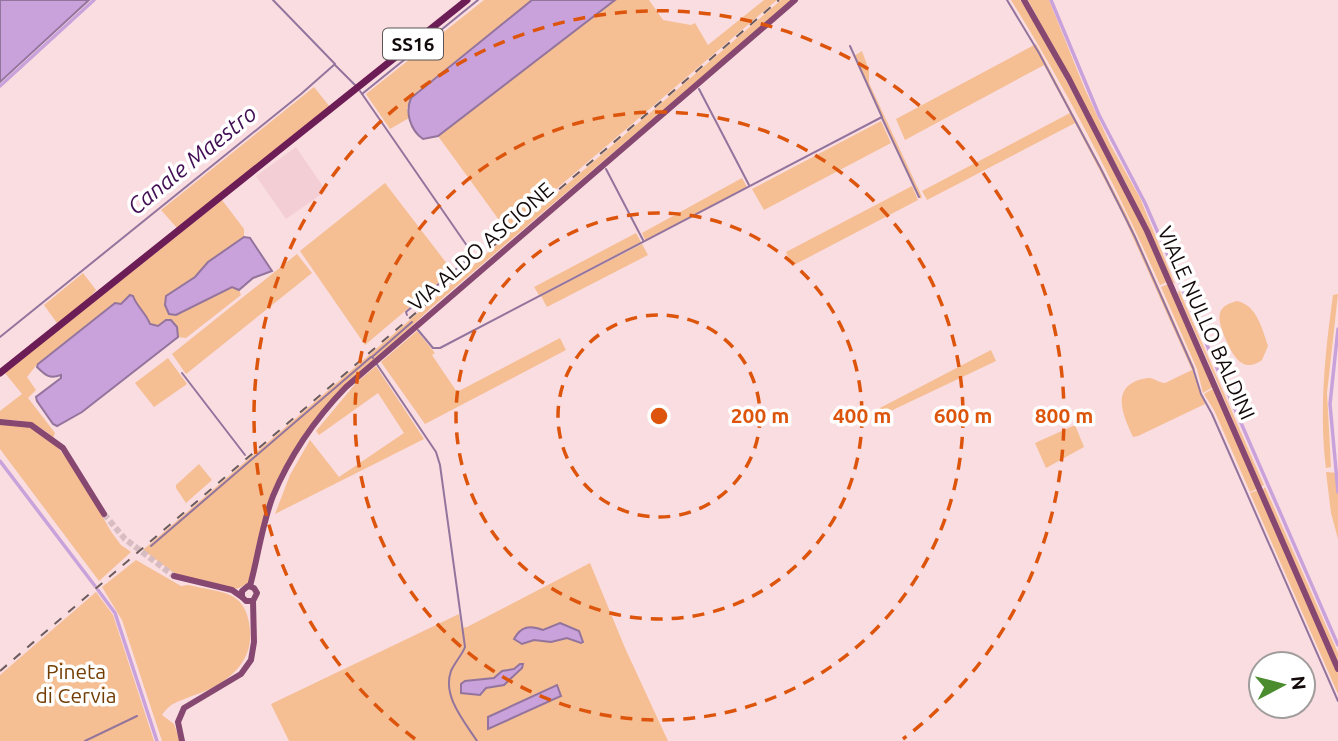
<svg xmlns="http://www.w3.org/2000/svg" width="1338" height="741" font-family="Ubuntu,sans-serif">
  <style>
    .built { fill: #f3ced4 }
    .green { fill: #f5be93 }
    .water { fill: #caa2db; stroke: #93749d; stroke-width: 2 }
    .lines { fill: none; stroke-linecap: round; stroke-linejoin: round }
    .stream { stroke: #93749d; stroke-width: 2 }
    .canal { stroke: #caa2db; stroke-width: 3.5 }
    .secondary-tunnel { stroke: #d7bdc1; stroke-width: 6; stroke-dasharray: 6 3; stroke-linecap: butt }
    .secondary { stroke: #864771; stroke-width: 6 }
    .primary { stroke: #6c1d55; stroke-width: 7 }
    .rail { stroke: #6c5b5d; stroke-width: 2; stroke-dasharray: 9 9; stroke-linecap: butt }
    .ring { fill: none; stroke: #dd550c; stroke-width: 3.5; stroke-dasharray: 12 9 }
    .labels { text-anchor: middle; stroke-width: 7; stroke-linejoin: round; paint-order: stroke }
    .shield { fill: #fff; stroke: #5a5454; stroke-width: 2 }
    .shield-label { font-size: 19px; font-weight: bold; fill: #130a0b }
    .street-label { font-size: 21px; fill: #130a0b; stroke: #fff }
    .park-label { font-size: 21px; fill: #733e03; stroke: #fff }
    .water-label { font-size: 23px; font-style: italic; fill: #410e53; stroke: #fff }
    .centre { fill: #dd550c; stroke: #fff; stroke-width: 3.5 }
    .ring-label { font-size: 21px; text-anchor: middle; font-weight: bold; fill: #dd550c; stroke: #fff; stroke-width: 7; stroke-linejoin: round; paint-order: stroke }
  </style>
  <rect width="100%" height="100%" fill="#fadde1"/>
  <polygon class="built" points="296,147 326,191 286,219 256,176"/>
  <g class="green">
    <polygon points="484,0 532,0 415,94 407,108 409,118 390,129 366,94"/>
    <polygon points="615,0 649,0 663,20 691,25 695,23 708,45 764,0 777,0 507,231 438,136"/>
    <polygon points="781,0 792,0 431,308 326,406 272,498 250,582 239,588 234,589 175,574 143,550"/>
    <path d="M1011,0h9l16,24 94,176 37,82 -7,3c-43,-97 -92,-194 -149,-285z"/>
    <polygon points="1028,0 1049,0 1084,87 1110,144 1140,198 1175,284 1172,282 1126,183"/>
    <path d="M1036,44l90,170 69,155 -2,2 12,33 -67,32 -5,1c-7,-16 -22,-44 1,-55 3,-2 12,-4 16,-4 6,1 9,5 15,5l27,-13 -69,-155 -48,-92 -148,77 -5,-9 148,-78 -26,-48 -139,75 -9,-21z"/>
    <polygon points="862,51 869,70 869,83 922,197 920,199 854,56"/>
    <polygon points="314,87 330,107 177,228 161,210"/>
    <polygon points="881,121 891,143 764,210 752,189"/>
    <polygon points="742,178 747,187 645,240 642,233"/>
    <polygon points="385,183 451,269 450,273 365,345 300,251"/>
    <polygon points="912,186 918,200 792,266 786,252"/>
    <path d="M222,200l22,29v8l-36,25 -13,15 -29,19 10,19 56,-28 7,3 2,5 -55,43 -8,-1v-6l-12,-11 -8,6 -8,-2c-4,-11 -13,-17 -17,-28l-8,3 -4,5 -6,-1 -77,60 -11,14 9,13 -8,8 27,35 -2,5c-15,-15 -32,-19 -53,-18v-9l22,-17 -17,-21z"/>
    <polygon points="636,233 641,242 539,295 534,287"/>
    <polygon points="642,244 648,255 547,307 541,296"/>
    <polygon points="297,254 312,273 186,374 172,354"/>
    <polygon points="83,273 96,290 88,300 57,323 44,305"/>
    <polygon points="1168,284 1213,387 1203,393 1197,369 1161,287"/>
    <polygon points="1179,290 1264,485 1262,486 1260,485 1217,382 1178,294"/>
    <path d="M1338,294l-11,99 4,74 -5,1c-7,-58 -1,-115 7,-173z"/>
    <path d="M1237,301c20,4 25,28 31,45l-6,14c-19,14 -29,-4 -36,-20 -7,-18 -14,-33 11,-39z"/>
    <polygon points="417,331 435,353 432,355 457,392 560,338 566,350 425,424 381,362"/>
    <polygon points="991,350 996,361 859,426 857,420"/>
    <polygon points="168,358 187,384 154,407 135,383"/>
    <polygon points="376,366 424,439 275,514 290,475 310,440 339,477 404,433 378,393 319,435 316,431 356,383"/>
    <polygon points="1214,388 1257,489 1250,492 1214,410 1204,394"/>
    <path d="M0,423c9,1 19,1 28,4 36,10 65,75 84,106l9,12 10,7 -32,29 -99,-132z"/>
    <polygon points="1075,425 1084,447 1046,468 1035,443"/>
    <polygon points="199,464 212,480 186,503 176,488 176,485"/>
    <polygon points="1326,472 1338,473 1338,539 1331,513"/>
    <polygon points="1265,487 1338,653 1338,665 1262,491"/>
    <polygon points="1258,490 1338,673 1338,694 1250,493"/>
    <path d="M136,560l45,26 7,-1c33,8 58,4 62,44 4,36 -27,57 -58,67 -14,6 -21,6 -30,19l12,9 6,17h-18l-40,-121 -20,-33z"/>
    <polygon points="590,563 625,648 668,741 289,741 271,704 459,614 461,628 467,627"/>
    <polygon points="96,592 113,615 154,741 0,741 0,675"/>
  </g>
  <g class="water">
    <polygon points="0,0 89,0 0,82"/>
    <path d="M532,0h83l-177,136 -15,3c-13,-9 -18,-27 -12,-41z"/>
    <polygon points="244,237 250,238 272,271 253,278 239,290 232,287 176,315 169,314 165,305 166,296 195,277 208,262"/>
    <path d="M130,295l3,1c4,11 13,17 17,28l8,2 8,-6h5l6,7 1,10 -96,75 -25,14 -4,-2 -16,-23 -1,-4 25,-19v-3c-11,4 -15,1 -24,-8l1,-3 77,-61 6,1z"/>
    <path d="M560,623l19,8 4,11 -2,1 -14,-5 -16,4 -17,-2 -12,4 -8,-5c7,-13 16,-14 29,-9z"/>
    <polygon points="520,664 523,664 522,668 504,685 486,688 480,695 461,693 461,684 465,681 494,678 502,671 514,669"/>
    <polygon points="557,685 561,696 488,729 488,717"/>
  </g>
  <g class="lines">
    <g class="stream">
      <polyline points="1007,0 1039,53 1101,169 1135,237 1193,368 1201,394 1212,414 1338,701"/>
      <polyline points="335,65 356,86"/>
      <polyline points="699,89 749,185"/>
      <polyline points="360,91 472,253 469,258 406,312 407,315"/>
      <polyline points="362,94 478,0"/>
      <polyline points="882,118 919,197"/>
      <polyline points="606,169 643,240"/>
      <polyline points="418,330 433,348 440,348 882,117 850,46"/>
      <polyline points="0,337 301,94 335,64 273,0"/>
      <polyline points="373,358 372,357 412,322"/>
      <path d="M376,363l60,89 4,13 25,182c-3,8 -10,15 -14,24 -9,25 13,50 26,70"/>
      <polyline points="182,373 245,455"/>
      <polyline points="151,546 371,357"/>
      <polyline points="85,741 137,716"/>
    </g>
    <g class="canal">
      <polyline points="1051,0 1099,115 1145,203 1338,645"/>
      <polyline points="0,86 94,0"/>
      <polyline points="1338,329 1330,404 1338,492"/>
      <polyline points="0,461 95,586"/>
      <polyline points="98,590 115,613 157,741"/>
    </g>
    <polyline class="secondary-tunnel" points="104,514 125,539 174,576"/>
    <g class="secondary">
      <polyline points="1024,0 1069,79 1147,231 1338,669"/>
      <polyline points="0,422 31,425 63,448 104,514"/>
      <polyline points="174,576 232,590 242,597"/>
      <path d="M250,586c8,-29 12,-62 23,-90 17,-41 43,-78 73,-109l449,-387"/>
      <polyline points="182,741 178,722 184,708 241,674 251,660 254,642 253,601 257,593 254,588 248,586 242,591 242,597 246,601 253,601"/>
    </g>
    <polyline class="primary" points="0,373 467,0"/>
    <polyline class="rail" points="0,671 779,0"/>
  </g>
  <g class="ring">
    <circle cx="659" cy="416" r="101"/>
    <circle cx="659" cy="416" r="203"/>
    <circle cx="659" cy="416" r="304"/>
    <path d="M415 739A405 405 0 1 1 903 739"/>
  </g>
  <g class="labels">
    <rect class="shield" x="383" y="28.5" width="60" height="31" rx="5"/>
    <g class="shield-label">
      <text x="413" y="51">SS16</text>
    </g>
    <g class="street-label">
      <text transform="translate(481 247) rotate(-41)" y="7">VIA ALDO ASCIONE</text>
      <text transform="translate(1206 323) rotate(66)" y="7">VIALE NULLO BALDINI</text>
    </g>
    <g class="park-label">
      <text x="76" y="679">Pineta<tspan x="76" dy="24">di Cervia</tspan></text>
    </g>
    <g class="water-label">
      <text transform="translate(192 160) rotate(-39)" y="8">Canale Maestro</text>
    </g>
  </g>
  <circle cx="659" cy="416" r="10" class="centre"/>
  <g class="ring-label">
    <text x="760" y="423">200 m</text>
    <text x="862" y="423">400 m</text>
    <text x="963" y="423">600 m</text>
    <text x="1064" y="423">800 m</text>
  </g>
  <g transform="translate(1282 685) rotate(83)"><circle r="33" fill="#ffffff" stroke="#a19d9d" stroke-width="2"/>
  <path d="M0-5L12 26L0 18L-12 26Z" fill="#4a8c2e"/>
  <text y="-10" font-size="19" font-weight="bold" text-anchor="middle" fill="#130a0b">N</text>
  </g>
</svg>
